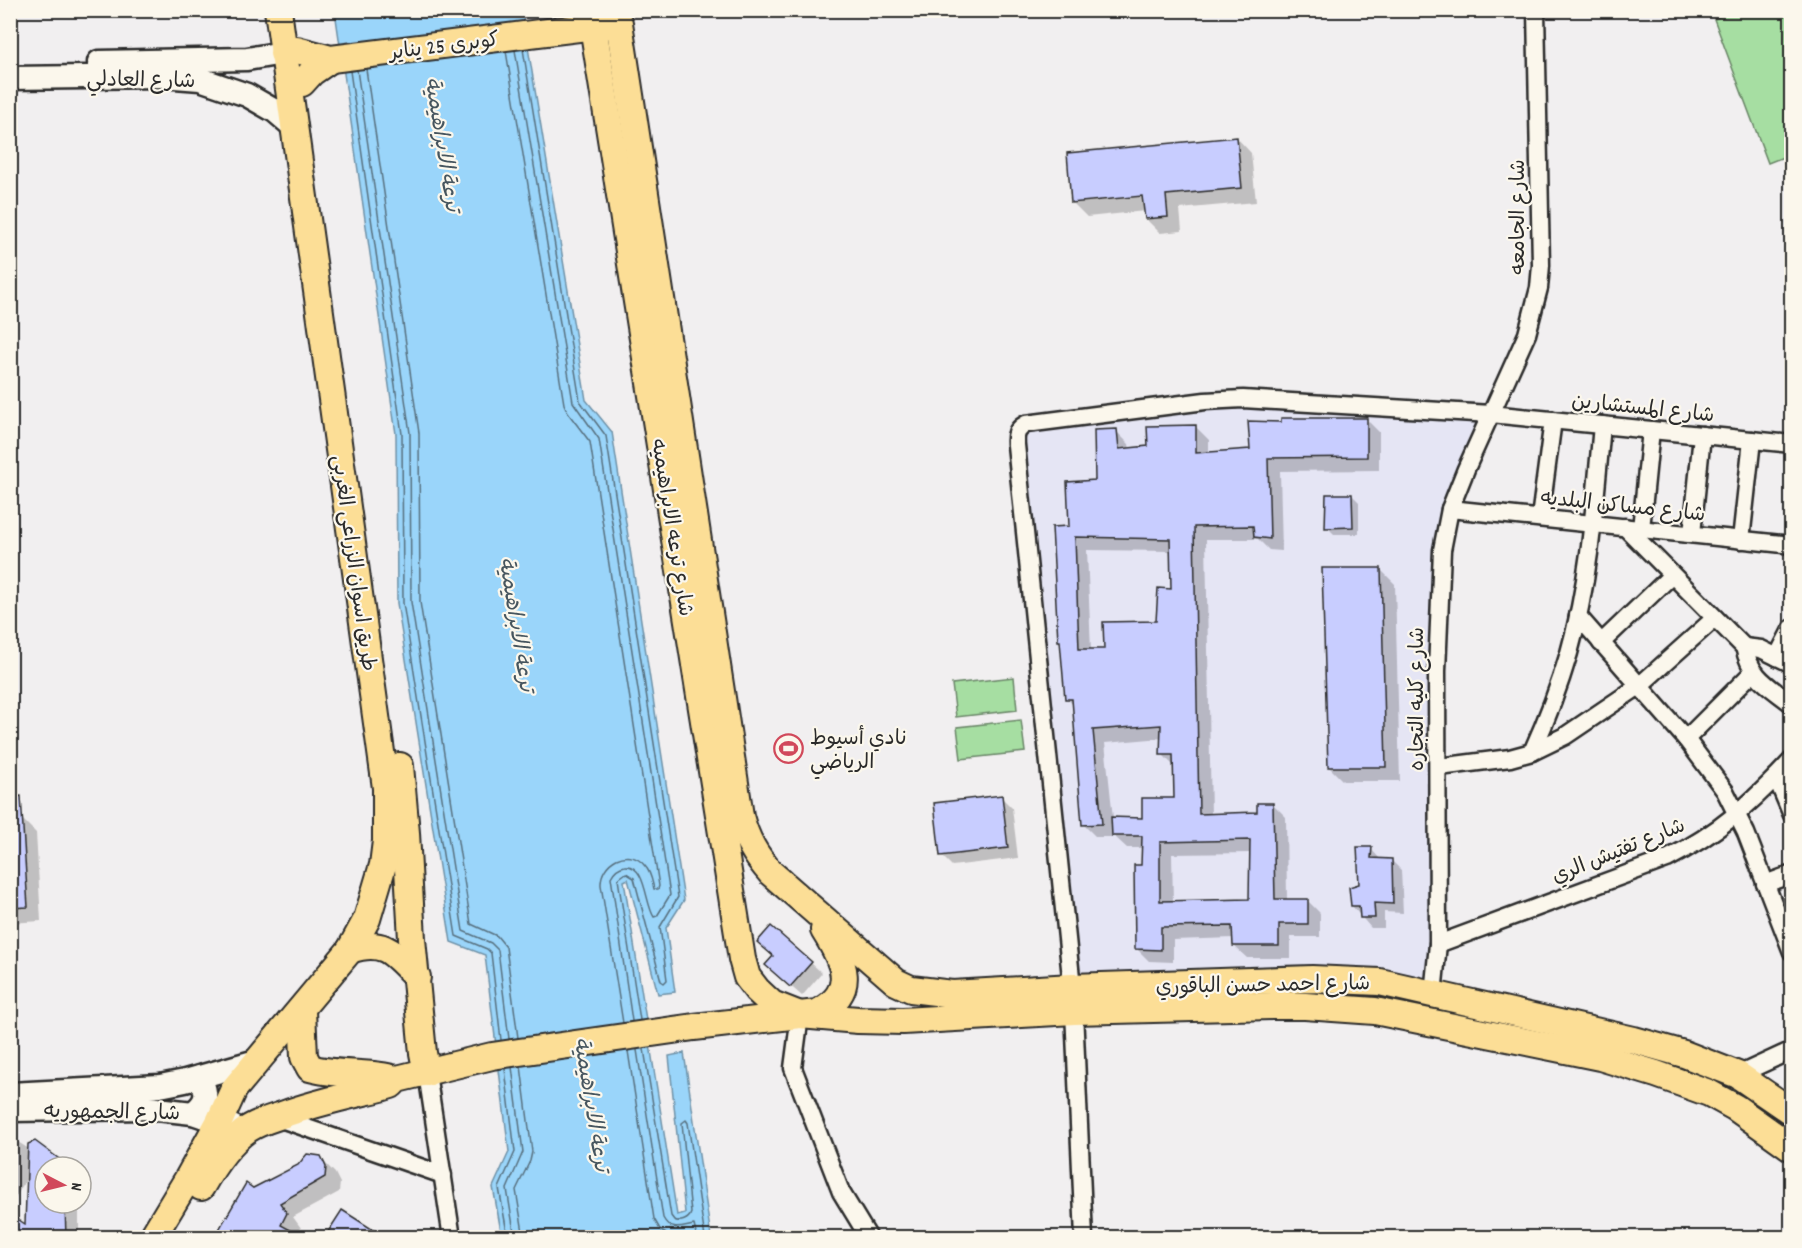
<svg xmlns="http://www.w3.org/2000/svg" width="1802" height="1248" font-family="Dekko,'Playpen Sans Arabic',sans-serif">
  <style>
    .built { fill: #e5e5f4 }
    .green { fill: #a6dea2; stroke: #688466; stroke-width: 1.5 }
    .water { fill: #9ad5fa; stroke: #6e91a7; stroke-width: 1.5 }
    .shadow { fill: #0003; fill-rule: evenodd }
    .lines { fill: none; stroke-linecap: round; stroke-linejoin: round }
    .shore { stroke: #576f7e; stroke-width: 1.5 }
    .building { fill: #c8cdff; stroke: #2b2b2b; stroke-width: 1.5; fill-rule: evenodd }
    .street-casing { stroke: #2b2b2b; stroke-width: 21 }
    .secondary-casing { stroke: #2b2b2b; stroke-width: 27 }
    .primary-casing { stroke: #2b2b2b; stroke-width: 30 }
    .street { stroke: #fbf7ec; stroke-width: 16 }
    .secondary { stroke: #fbf7ec; stroke-width: 22 }
    .primary { stroke: #fcde96; stroke-width: 26 }
    .labels { text-anchor: middle; stroke-width: 4.5; stroke-linejoin: round; paint-order: stroke }
    .street-label { font-size: 21px; fill: #2b2b2b; stroke: #fbf7ec }
    .poi-label { font-size: 21px; fill: #2b2b2b; stroke: #fbf7ec; text-anchor: start }
    .water-label { font-size: 22px; font-style: italic; fill: #47565f; stroke: #fbf7ec }
  </style>
  <rect width="100%" height="100%" fill="#f1eff0"/>
  <filter id="ink" filterUnits="userSpaceOnUse"><feTurbulence type="fractalNoise" baseFrequency=".0167" numOctaves="2"/><feDisplacementMap in="SourceGraphic" scale="12" xChannelSelector="R" yChannelSelector="G"/><feConvolveMatrix kernelMatrix="1 2 1 2 8 2 1 2 1" color-interpolation-filters="sRGB"/></filter>
  <g filter="url(#ink)">
    <polygon class="built" points="1205,401 1491,414 1450,509 1433,994 1408,988 1072,987 1019,428"/>
    <g class="green">
      <polygon points="1736,10 1791,11 1791,154 1768,163 1714,19"/>
      <polygon points="1014,677 1017,710 956,717 952,684"/>
      <polygon points="1021,720 1025,752 961,759 957,727"/>
    </g>
    <polygon class="water" points="335,11 522,11 586,400 612,432 684,900 666,928 675,992 658,994 628,879 624,881 677,1215 685,1213 669,1056 684,1053 711,1237 502,1237 493,1187 509,1152 485,955 451,942 397,603 396,434"/>
    <g class="shadow">
      <polygon points="1237,138 1251,153 1256,202 1180,209 1182,231 1160,233 1146,219 1145,211 1087,217 1073,203"/>
      <path d="M1366,419l13,13v38l-99,1 2,80 -13,-1 -11,-11h-52l5,276 48,-1 14,-10 13,13 1,84 20,-1 13,13v24h-29v21h-44l-13,-12v-8l-61,2v22l-24,-1 -13,-13 7,-100h-16l-12,-11h-19l-13,-13 -9,-118 -7,-8 3,-170 27,-46 19,-51 13,13 1,6 20,-2 46,-21 13,13v14l42,-4 31,-27zM1087,550l85,1v39l-14,33 -52,27 -15,1zM1162,738v16l13,13 1,33 -33,19 -30,-1 -8,-75zM1251,853v48l-78,2 -1,-49z"/>
      <polygon points="1352,495 1359,502 1359,534 1334,534 1327,527"/>
      <polygon points="1381,570 1395,584 1400,781 1343,781 1329,767"/>
      <polygon points="1001,797 1012,808 1018,858 952,866 941,855"/>
      <polygon points="22,819 36,833 41,921 10,923 10,820"/>
      <polygon points="1371,849 1381,860 1391,860 1401,870 1403,913 1384,912 1384,928 1371,928 1352,906 1360,885"/>
      <polygon points="775,957 811,963 822,973 802,996 778,975"/>
      <polygon points="10,1137 29,1149 67,1167 45,1167 45,1203 79,1203 79,1238 10,1238 27,1227 28,1176 10,1207"/>
      <polygon points="320,1158 335,1173 340,1183 339,1192 293,1217 301,1228 296,1237 216,1238 253,1190"/>
    </g>
    <g class="lines">
      <g class="shore">
        <polyline points="523,49 580,401 606,436 678,897 660,927 667,980 664,983 661,981 634,878 626,873 618,879 640,1020"/>
        <path d="M515,50l58,352 26,37 71,456 -13,21 -3,1c-9,-13 -8,-53 -29,-51 -7,1 -11,5 -14,11l21,144"/>
        <path d="M506,51l58,353 4,9 22,29 69,444 -1,3h-4c-2,-8 -3,-17 -9,-23 -16,-21 -45,-4 -44,19l22,138"/>
        <polyline points="366,69 419,433 420,602 471,924 497,936 506,947 518,1038"/>
        <polyline points="357,70 410,433 411,602 463,931 491,943 498,950 509,1039"/>
        <polyline points="350,71 402,434 403,603 456,936 487,949 491,953 501,1040"/>
        <path d="M644,1049l27,167 3,4c6,3 15,0 17,-7l-9,-90 4,-3 2,3 17,115"/>
        <path d="M637,1050l26,168c8,15 19,9 31,7l3,13"/>
        <polyline points="628,1051 654,1219 661,1231 673,1238"/>
        <polyline points="521,1066 532,1152 530,1161 516,1190 524,1238"/>
        <polyline points="512,1067 523,1152 507,1189 515,1238"/>
        <polyline points="505,1069 515,1152 499,1188 508,1238"/>
      </g>
    </g>
    <g class="building">
      <polygon points="1237,137 1242,188 1166,195 1168,217 1145,219 1142,196 1071,203 1067,153"/>
      <path d="M1281,418h86v39l-99,1 2,81 -16,-2 -1,-11 -59,1 5,287 58,-2v-9h16l2,96h33v25h-29v22h-46l-1,-20 -71,1v23l-26,-1 -1,-84h7l1,-29h-30l-1,-19 31,1v-20h32l-1,-43h-13l1,-30 -68,5 9,94 -20,1 -10,-126h-7l-5,-58h-2l-6,-114 17,-1 -2,-44 28,-2 -1,-50 23,-1 2,20 29,-3 -1,-20 49,-1v28l54,-4 -2,-28 33,1zM1075,537l95,2 1,50 -13,-1 -2,33 -53,1 1,27h-25zM1250,840l-1,59 -89,2v-59z"/>
      <polygon points="1326,494 1352,494 1353,527 1325,528"/>
      <polygon points="1322,568 1381,568 1386,767 1328,767"/>
      <polygon points="1002,795 1008,848 940,856 934,803"/>
      <polygon points="21,796 28,907 10,908 10,797"/>
      <polygon points="1357,847 1372,847 1371,858 1392,859 1393,904 1374,903 1375,918 1360,918 1359,906 1351,906 1349,887 1359,884"/>
      <polygon points="771,926 812,962 790,987 765,965 773,956 757,942"/>
      <polygon points="35,1141 70,1167 45,1167 45,1203 65,1203 66,1238 10,1238 10,1214 25,1224 28,1144"/>
      <polygon points="307,1154 321,1156 326,1167 325,1177 280,1203 287,1213 281,1225 305,1238 214,1238 246,1183 253,1188 298,1165"/>
      <polygon points="342,1210 386,1238 324,1238"/>
    </g>
    <g class="lines">
      <defs>
        <g id="street">
          <polyline points="1450,509 1792,545"/>
          <polyline points="1540,518 1553,420"/>
          <path d="M1625,527l119,120c7,31 24,38 48,57"/>
          <polyline points="1641,529 1651,430"/>
          <polyline points="1692,534 1702,435"/>
          <polyline points="1741,540 1752,440"/>
          <polyline points="1578,616 1686,739 1725,791 1746,833 1792,952"/>
          <polyline points="1601,643 1672,575"/>
          <polyline points="1744,647 1761,649 1792,664"/>
          <polyline points="1777,657 1792,628"/>
          <polyline points="1686,739 1753,672"/>
          <path d="M1532,752c15,-33 27,-65 37,-99 21,-74 26,-152 33,-228"/>
          <polyline points="1439,767 1510,758 1532,752 1565,736 1639,686 1715,618"/>
          <polyline points="1776,777 1792,815"/>
          <polyline points="1765,884 1792,874"/>
          <path d="M1438,944l229,-85c52,-26 85,-56 125,-99"/>
          <path d="M1072,987l-56,-542c-1,-11 1,-16 10,-21l179,-23 38,-2 248,15 301,30"/>
          <polyline points="1433,994 1438,944 1437,671 1442,550 1450,509 1466,469 1527,334 1539,288 1541,265 1536,10"/>
          <polyline points="1074,1011 1084,1238"/>
          <polyline points="800,1015 793,1068 841,1192 869,1238"/>
          <polyline points="427,1073 452,1238"/>
          <polyline points="1738,1075 1792,1050"/>
          <polyline points="275,1117 443,1175"/>
        </g>
        <g id="secondary">
          <polyline points="99,62 247,59 283,53"/>
          <polyline points="10,78 162,76 200,79 247,95 275,111 295,128"/>
          <polyline points="10,1094 160,1086 185,1081 256,1061"/>
          <polyline points="10,1110 148,1108 193,1113 234,1127"/>
          <path d="M193,1113c15,-12 15,-19 7,-36"/>
        </g>
        <g id="primary">
          <polyline points="593,26 742,959 747,977 757,990 772,1004 800,1015 858,1020 903,1021 1074,1011 1272,1006 1305,1006 1375,1011 1600,1057 1656,1074 1709,1093 1736,1108 1792,1148"/>
          <path d="M283,53l14,-3 34,9 288,-36 121,793c6,23 15,39 31,57l125,109 15,7 41,5 120,-7 240,-8 68,3 254,58 50,14 54,21 54,37"/>
          <polyline points="302,83 312,72 331,59"/>
          <polyline points="400,766 406,833 412,939 423,1053 427,1073"/>
          <path d="M350,950c35,-12 44,4 67,27"/>
          <path d="M302,1010l2,47 6,11c28,8 58,3 86,11"/>
          <path d="M201,1187c12,-21 27,-44 47,-58 11,-7 22,-10 34,-14 33,-12 66,-19 99,-27l10,-3 6,-6 95,-23 202,-29 123,-14c42,-22 27,-51 7,-83"/>
          <polyline points="152,1238 187,1180 219,1122 234,1089 350,950 367,919 383,865 386,841 386,788 278,10"/>
        </g>
      </defs>
      <use href="#street" class="street-casing"/>
      <use href="#secondary" class="secondary-casing"/>
      <use href="#primary" class="primary-casing"/>
      <use href="#street" class="street"/>
      <use href="#secondary" class="secondary"/>
      <use href="#primary" class="primary"/>
    </g>
  </g>
  <defs>
    <symbol id="stadium-ring" viewBox="-11 -11 22 22"><circle r="9.5" fill="#fbf7ec" stroke="#d1495b" stroke-width="1.5"/><path d="M0-5a6.5 5 0 1 0 0 10a6.5 5 0 1 0 0-10ZM-3.5-1.8h7v3.6h-7Z" fill="#d1495b"/></symbol>
  </defs>
  <g fill-rule="evenodd">
    <use href="#stadium-ring" x="772" y="732" width="33" height="33"/>
  </g>
  <g class="labels">
    <g class="street-label">
      <text transform="translate(444 45) rotate(-7)" y="7">كوبرى 25 يناير</text>
      <text transform="translate(141 79) rotate(1)" y="7">شارع العادلي</text>
      <text transform="translate(1517 217) rotate(-90)" y="7">شارع الجامعه</text>
      <text transform="translate(1643 407) rotate(6)" y="7">شارع المستشارين</text>
      <text transform="translate(1623 505) rotate(6)" y="7">شارع مساكن البلديه</text>
      <text transform="translate(673 527) rotate(81)" y="7">شارع ترعه الابراهيميه</text>
      <text transform="translate(355 563) rotate(82)" y="7">طريق اسوان الزراعى الغربى</text>
      <text transform="translate(1416 699) rotate(-90)" y="7">شارع كليه التجاره</text>
      <text transform="translate(1618 850) rotate(-22)" y="7">شارع تفتيش الري</text>
      <text transform="translate(1263 984) rotate(-1)" y="7">شارع احمد حسن الباقوري</text>
      <text transform="translate(112 1111) rotate(1)" y="7">شارع الجمهوريه</text>
    </g>
    <g class="poi-label">
      <text x="810" y="744">نادي أسيوط<tspan x="810" dy="24">الرياضي</tspan></text>
    </g>
    <g class="water-label">
      <text transform="translate(444 144) rotate(81)" y="8">ترعة الابراهيمية</text>
      <text transform="translate(518 624) rotate(81)" y="8">ترعة الابراهيمية</text>
      <text transform="translate(593 1104) rotate(81)" y="8">ترعة الابراهيمية</text>
    </g>
  </g>
  <rect width="1802" height="1248" fill="none" stroke="#fbf7ec" stroke-width="36"/>
  <rect x="18" y="18" width="1766" height="1212" fill="none" stroke="#2b2b2b" stroke-width="2" filter="url(#ink)"/>
  <g transform="translate(63 1185) rotate(97)"><circle r="28" fill="#fbf7ec" stroke="#a8a59f" stroke-width="1.5"/>
  <path d="M0-4.5L10 22L0 15L-10 22Z" fill="#d1495b"/>
  <text y="-9" font-size="16" font-weight="bold" text-anchor="middle" fill="#2b2b2b">N</text>
  </g>
</svg>
